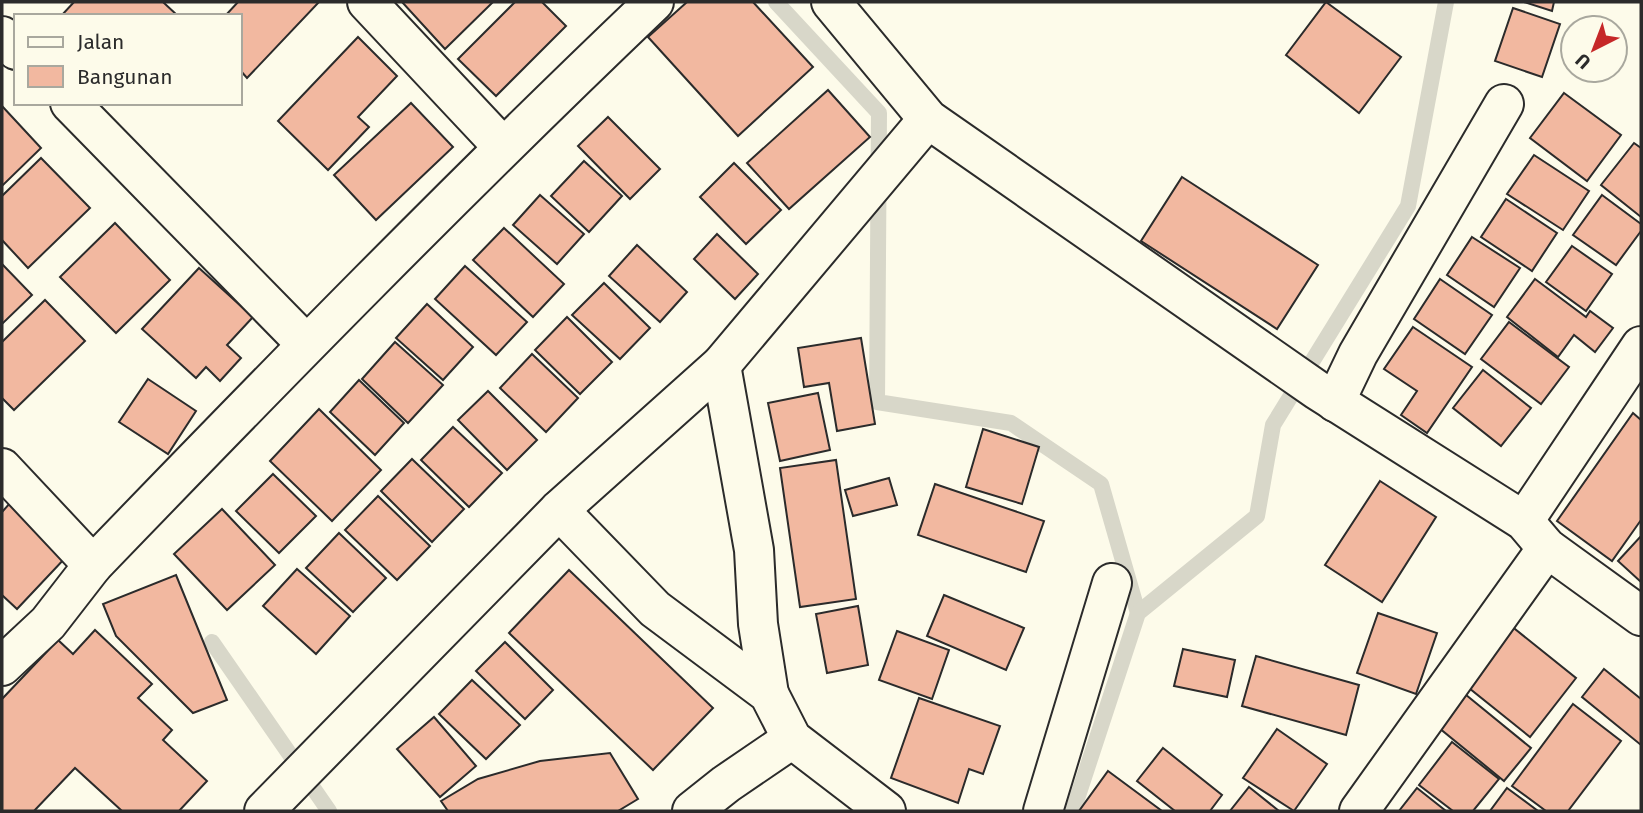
<svg xmlns="http://www.w3.org/2000/svg" width="1643" height="813" font-family="'Fira Sans',sans-serif">
  <style>
    .lines { fill: none; stroke-linecap: round; stroke-linejoin: round }
    .stream { stroke: #d8d7c9; stroke-width: 16 }
    .building { fill: #f2b8a0; stroke: #2b2b2b; stroke-width: 2 }
    .minor-casing { stroke: #2b2b2b; stroke-width: 42 }
    .minor { stroke: #fdfbea; stroke-width: 38 }
  </style>
  <rect width="100%" height="100%" fill="#fdfbea"/>
  <g class="lines">
    <g class="stream">
      <polyline points="776,2 879,113 877,402 1011,423 1101,484 1138,613"/>
      <polyline points="212,642 329,811"/>
      <polyline points="1073,811 1138,613 1257,516 1273,425 1408,206 1446,2"/>
    </g>
  </g>
  <g class="building">
    <polygon points="74,2 163,2 178,16 61,16"/>
    <polygon points="238,2 319,2 247,78 240,70 240,16 225,16"/>
    <polygon points="402,2 493,2 445,49"/>
    <polygon points="515,2 542,2 566,26 496,96 458,59"/>
    <polygon points="687,2 753,2 813,67 738,136 648,37"/>
    <polygon points="1326,2 1401,57 1359,113 1286,55"/>
    <polygon points="1524,2 1554,2 1552,11"/>
    <polygon points="1513,8 1560,24 1542,77 1495,61"/>
    <polygon points="358,37 397,76 358,117 369,127 328,170 278,121"/>
    <polygon points="828,90 870,137 789,209 747,163"/>
    <polygon points="1564,93 1621,135 1587,181 1530,138"/>
    <polygon points="411,103 453,147 376,220 334,175"/>
    <polygon points="2,106 41,148 2,186"/>
    <polygon points="608,117 660,169 630,199 578,146"/>
    <polygon points="1634,143 1641,148 1641,217 1601,185"/>
    <polygon points="1534,155 1589,191 1563,230 1507,194"/>
    <polygon points="41,158 90,208 28,268 2,240 2,196"/>
    <polygon points="584,161 622,196 589,232 551,196"/>
    <polygon points="734,163 781,210 746,244 700,197"/>
    <polygon points="1182,177 1318,265 1277,329 1141,241"/>
    <polygon points="540,195 584,234 557,264 513,225"/>
    <polygon points="1602,195 1641,224 1641,231 1616,265 1573,235"/>
    <polygon points="1506,199 1557,233 1532,271 1481,237"/>
    <polygon points="115,223 170,280 116,333 60,277"/>
    <polygon points="504,228 564,284 533,317 473,260"/>
    <polygon points="717,234 758,274 735,299 694,259"/>
    <polygon points="1472,237 1520,268 1494,307 1447,275"/>
    <polygon points="637,245 687,292 660,322 609,276"/>
    <polygon points="1572,246 1612,274 1586,311 1546,282"/>
    <polygon points="2,264 32,295 2,324"/>
    <polygon points="465,266 527,322 496,355 435,299"/>
    <polygon points="199,268 253,317 227,345 241,358 220,381 206,367 196,378 142,329"/>
    <polygon points="1440,279 1492,315 1465,354 1414,319"/>
    <polygon points="1535,279 1586,317 1590,311 1613,328 1595,352 1574,335 1558,357 1507,317"/>
    <polygon points="604,283 650,328 620,359 572,315"/>
    <polygon points="45,300 85,341 14,410 2,398 2,342"/>
    <polygon points="427,304 473,347 443,380 396,338"/>
    <polygon points="567,317 612,362 580,394 535,350"/>
    <polygon points="1509,322 1569,367 1541,404 1481,359"/>
    <polygon points="1413,327 1472,367 1427,433 1401,415 1417,391 1384,369"/>
    <polygon points="861,338 875,424 837,431 829,383 804,387 798,348"/>
    <polygon points="395,342 443,385 408,423 362,379"/>
    <polygon points="532,354 578,398 546,432 500,388"/>
    <polygon points="1483,370 1531,408 1501,446 1453,408"/>
    <polygon points="148,379 196,411 168,454 119,422"/>
    <polygon points="359,380 404,423 375,455 330,412"/>
    <polygon points="488,391 537,440 507,470 458,420"/>
    <polygon points="818,393 830,450 780,461 768,403"/>
    <polygon points="319,409 381,470 332,521 270,461"/>
    <polygon points="1633,413 1641,420 1641,520 1612,561 1557,521"/>
    <polygon points="453,427 502,473 469,507 421,460"/>
    <polygon points="983,429 1039,447 1022,504 966,487"/>
    <polygon points="412,459 464,509 432,542 381,491"/>
    <polygon points="836,460 856,599 800,607 780,468"/>
    <polygon points="273,474 316,516 279,553 236,511"/>
    <polygon points="889,478 897,505 853,516 845,490"/>
    <polygon points="1380,481 1436,517 1382,602 1325,565"/>
    <polygon points="935,484 1044,521 1026,572 918,535"/>
    <polygon points="378,496 430,546 397,580 345,530"/>
    <polygon points="11,502 67,556 17,609 2,595 2,512"/>
    <polygon points="222,509 275,565 227,610 174,554"/>
    <polygon points="339,533 386,578 353,612 306,568"/>
    <polygon points="1641,536 1641,582 1618,561"/>
    <polygon points="297,569 350,616 316,654 263,606"/>
    <polygon points="569,570 713,708 653,770 509,633"/>
    <polygon points="176,575 227,700 193,713 116,636 103,604"/>
    <polygon points="944,595 1024,628 1006,670 927,636"/>
    <polygon points="858,606 868,665 827,673 816,614"/>
    <polygon points="1378,613 1437,633 1416,694 1357,673"/>
    <polygon points="1510,625 1576,678 1530,737 1464,684"/>
    <polygon points="95,630 152,684 138,698 172,730 163,740 207,781 179,811 122,811 75,768 34,811 2,811 2,699 58,640 73,654"/>
    <polygon points="897,631 949,650 932,699 879,680"/>
    <polygon points="505,642 553,690 525,719 476,671"/>
    <polygon points="1183,649 1235,660 1227,697 1174,686"/>
    <polygon points="1256,656 1359,685 1346,735 1242,706"/>
    <polygon points="1604,669 1641,699 1641,745 1582,697"/>
    <polygon points="472,680 520,725 486,759 439,714"/>
    <polygon points="1460,690 1531,748 1504,781 1433,723"/>
    <polygon points="919,698 1000,726 983,774 969,769 958,803 891,778"/>
    <polygon points="1573,704 1621,741 1568,811 1546,811 1512,786"/>
    <polygon points="434,717 476,766 440,797 397,749"/>
    <polygon points="1277,729 1327,764 1294,811 1243,778"/>
    <polygon points="1452,742 1499,779 1473,811 1453,811 1419,785"/>
    <polygon points="1163,748 1222,795 1210,811 1175,811 1137,781"/>
    <polygon points="610,753 638,799 618,811 448,811 441,801 478,779 540,761"/>
    <polygon points="1108,771 1162,811 1079,811"/>
    <polygon points="1249,787 1279,811 1230,811"/>
    <polygon points="1417,788 1446,811 1399,811"/>
    <polygon points="1507,788 1538,811 1490,811"/>
  </g>
  <g class="lines">
    <defs>
      <g id="minor">
        <polyline points="367,2 503,147"/>
        <polyline points="831,2 928,119 1317,390 1524,521 1547,548 1641,616"/>
        <polyline points="2,36 16,50"/>
        <polyline points="70,103 306,344"/>
        <polyline points="721,365 754,550 758,624 769,694"/>
        <polyline points="1335,402 1358,354 1504,104"/>
        <polyline points="2,468 93,565 48,623 2,666"/>
        <polyline points="559,510 655,609 769,694 792,739 886,811"/>
        <polyline points="1524,521 1641,346"/>
        <path d="M93,565c184,-191 369,-380 561,-563"/>
        <polyline points="264,811 559,510 721,365 928,119"/>
        <polyline points="692,811 726,784 792,739"/>
        <polyline points="1043,811 1112,583"/>
        <polyline points="1359,811 1547,548"/>
      </g>
    </defs>
    <use href="#minor" class="minor-casing"/>
    <use href="#minor" class="minor"/>
  </g>
  <rect width="1643" height="813" fill="none" stroke="#2b2b2b" stroke-width="7"/>
  <rect x="14" y="14" width="228" height="91" fill="#fdfbea" stroke="#a9a89e" stroke-width="2"/>
  <rect x="28" y="37" width="35" height="10" fill="#fdfbea" stroke="#a9a89e" stroke-width="2"/>
  <text x="77" y="49" font-size="21" fill="#2b2b2b">Jalan</text>
  <rect x="28" y="66" width="35" height="21" fill="#f2b8a0" stroke="#a9a89e" stroke-width="2"/>
  <text x="77" y="84" font-size="21" fill="#2b2b2b">Bangunan</text>
  <g transform="translate(1594 49) rotate(222)"><circle r="33" fill="#fdfbea" stroke="#a9a89e" stroke-width="2"/>
  <path d="M0-5L12 26L0 18L-12 26Z" fill="#c62828"/>
  <text y="-10" font-size="19" font-weight="bold" text-anchor="middle" fill="#2b2b2b">U</text>
  </g>
</svg>
